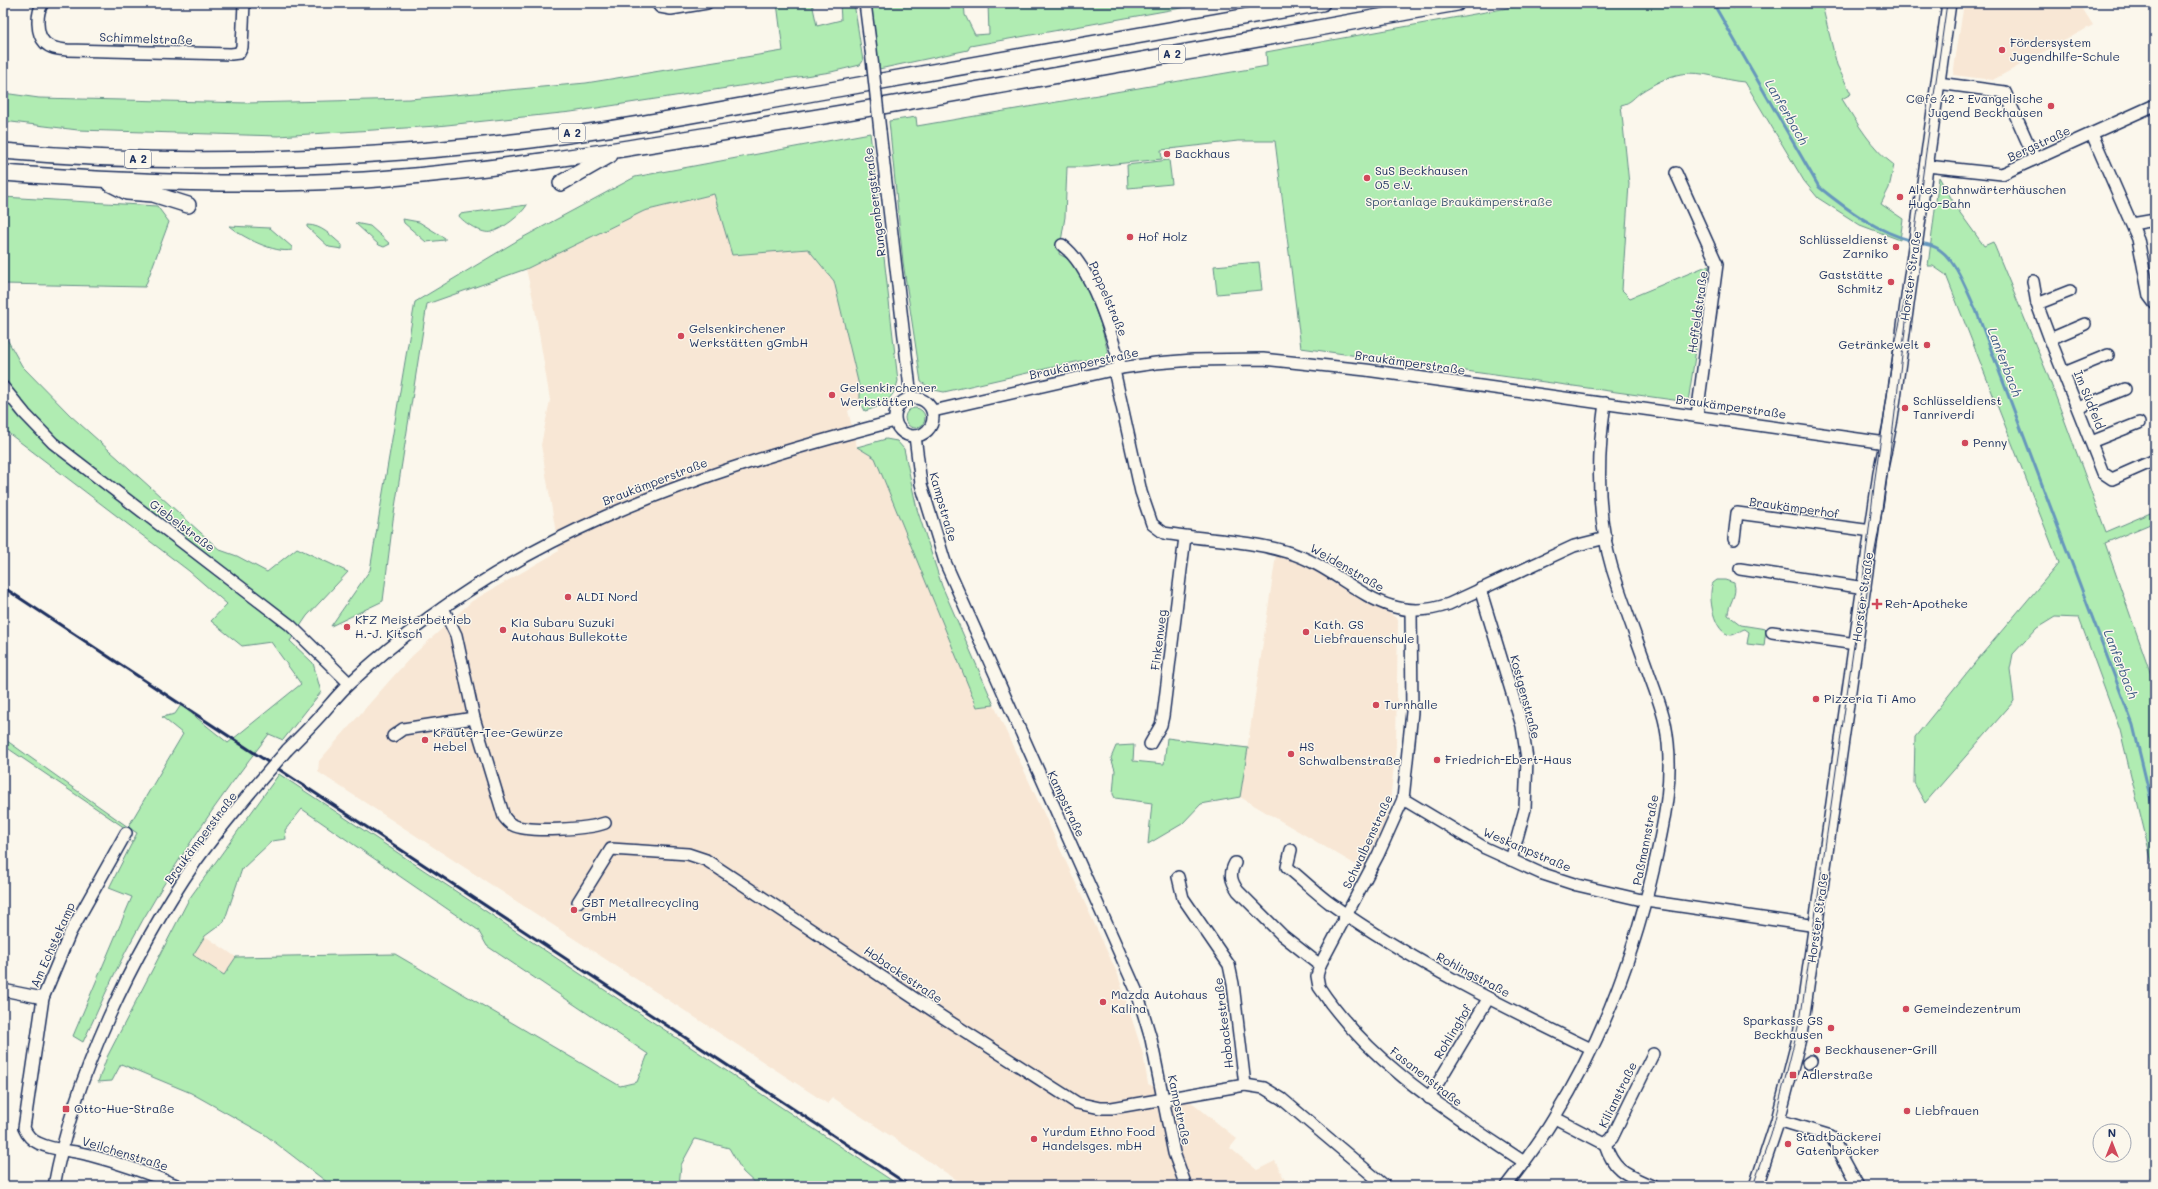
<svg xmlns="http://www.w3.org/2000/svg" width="2158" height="1189" font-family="Mali,sans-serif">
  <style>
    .built { fill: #f8e7d5 }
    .green { fill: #b0ecb2; stroke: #668e88; fill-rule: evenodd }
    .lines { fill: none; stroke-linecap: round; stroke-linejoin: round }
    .stream { stroke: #6697bc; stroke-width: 3 }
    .minor-casing { stroke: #1b2f5e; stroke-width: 14 }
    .major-casing { stroke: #1b2f5e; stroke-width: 16 }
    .highway-casing { stroke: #1b2f5e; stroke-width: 18 }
    .minor { stroke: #fbf7ec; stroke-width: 11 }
    .major { stroke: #fbf7ec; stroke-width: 13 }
    .highway { stroke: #fbf7ec; stroke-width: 15 }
    .tram { stroke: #1b2f5e; stroke-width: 1 }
    .rail { stroke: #1b2f5e; stroke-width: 3 }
    .minor-bridge-casing { stroke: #1b2f5e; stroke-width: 14; stroke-linecap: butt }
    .minor-bridge { stroke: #fbf7ec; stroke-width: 11 }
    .poi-dot { fill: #d1495b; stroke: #fbf7ec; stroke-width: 1.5 }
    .labels { text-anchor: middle; stroke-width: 3; stroke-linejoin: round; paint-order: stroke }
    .shield { fill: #fbf7ec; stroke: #5e6b89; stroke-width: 1 }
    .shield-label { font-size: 11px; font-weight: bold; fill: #1b2f5e }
    .street-label { font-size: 12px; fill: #1b2f5e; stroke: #fbf7ec }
    .poi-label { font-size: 12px; fill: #1b2f5e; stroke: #fbf7ec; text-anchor: start }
    .park-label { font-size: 12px; fill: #39556f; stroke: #fbf7ec }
    .water-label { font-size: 13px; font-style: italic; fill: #3a5a85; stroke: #fbf7ec }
  </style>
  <rect width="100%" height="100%" fill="#fbf7ec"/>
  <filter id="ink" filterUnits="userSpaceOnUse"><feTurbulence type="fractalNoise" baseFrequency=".025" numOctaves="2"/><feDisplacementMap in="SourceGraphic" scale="8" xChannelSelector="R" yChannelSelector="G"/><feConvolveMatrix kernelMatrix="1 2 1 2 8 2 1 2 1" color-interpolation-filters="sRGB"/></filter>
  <g filter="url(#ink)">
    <g class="built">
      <polygon points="1964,3 2079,3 2093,25 1993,80 1953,75"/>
      <polygon points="714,194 732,255 808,249 834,281 860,390 860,401 848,411 857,447 875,458 977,707 994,705 1118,975 1143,1054 1148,1084 1194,1104 1237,1139 1230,1148 1257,1170 1275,1161 1288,1186 966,1186 832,1097 828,1104 318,772 319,761 391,679 411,657 472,601 559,551 541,445 550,400 534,303 526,269 644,211"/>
      <polygon points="1276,555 1299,562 1320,573 1367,603 1390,613 1398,620 1396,746 1389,813 1363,869 1240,797"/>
      <polygon points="205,936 236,957 224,975 192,955"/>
    </g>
    <g class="green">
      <polygon points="777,3 812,3 817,26 841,20 840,3 854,3 863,61 860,65 831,72 571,112 437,126 278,136 78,130 3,121 3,93 39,98 248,103 410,99 586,83 783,51"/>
      <polygon points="869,3 964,3 965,15 975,35 989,34 988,3 1209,3 970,46 968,50 879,69"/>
      <path d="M1535,3h212l-14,5 19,-5h71v6l14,56 14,29 -9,5c15,24 30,50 52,66l-5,23 -8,16 22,15 -3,21 -40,-15 -42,-27 -14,-17 -59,-99c-21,-1 -42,-12 -64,-8 -13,2 -29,11 -40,18 -7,5 -10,11 -20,13l8,79 -7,106 8,8 79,-33 -21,137 -387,-54 -26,-207h-37l-77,9 1,9 -75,8h-20l-2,50 -6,37 11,6 11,11 20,54 8,32 -29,4 -136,31 -10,-2 -13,-8 -18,-120 -14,-141 27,-4 1,9 350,-60 -1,-14z"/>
      <path d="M870,133l28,248c-5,19 -15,25 -33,30l-5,-10v-11l-26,-109 -26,-32 -76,6 -18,-61 -70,17 -118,58 -99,35 -34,216 -10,81 -52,25 39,-56 45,-268 105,-63 115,-62z"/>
      <polygon points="1169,160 1172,184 1128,188 1127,165"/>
      <polygon points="1939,177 1958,210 1984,246 1993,242 2047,373 2106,532 2155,511 2155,522 2105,543 2155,686 2155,875 2120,730 2079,618 2055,617 2037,628 2013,654 2010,669 2014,701 1925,803 1914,783 1915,737 1978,659 2059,563 1946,275 1933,266 1928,266"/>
      <polygon points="3,197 157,206 169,222 145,287 3,284"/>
      <path d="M527,205c-6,10 -24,24 -36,27 -8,3 -28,-10 -32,-16l1,-2z"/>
      <polygon points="403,219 419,222 445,238 445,240 426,242 404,223"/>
      <polygon points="355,223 370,226 390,244 384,247 379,245"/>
      <path d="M307,225c15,0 24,11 35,20v4l-13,-2 -22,-20z"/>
      <path d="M229,226l41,2 22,19v3c-17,4 -50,-13 -63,-24z"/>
      <polygon points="1259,262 1262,290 1217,294 1214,266"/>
      <path d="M3,332l19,34 48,49 150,135 17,6 30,16 30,-24 51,24 -41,44 -17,25 23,22 8,29 -38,48 -14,-6c-53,68 -102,139 -142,215 -16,30 -29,62 -44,93l-10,-6 59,-139 -23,-9 28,-55 -9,-6 -3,1 -122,-83v-7l125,89 55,-93 -21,-17 13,-3 6,-9 47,38 73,-59 -30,-42 -29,4 -31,-25 16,-17 -38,-33 -186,-142z"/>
      <circle cx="915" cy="418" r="10"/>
      <polygon points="886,439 897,441 904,449 917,509 942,586 994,705 977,707 875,458 857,447"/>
      <path d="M1717,580h8l9,3c4,13 -6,20 -6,32l13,10 25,4 -2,17 -17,-2 2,-12 -4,-3c-5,1 -9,6 -14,6 -17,-1 -24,-39 -18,-52z"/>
      <polygon points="1167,738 1248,748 1240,797 1201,804 1182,824 1148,844 1152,803 1115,798 1113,794 1115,770 1111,758 1116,746 1134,745 1133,761 1164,764"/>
      <path d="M279,774l621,412h-142l-15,-14 -14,-24 -34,-9 -14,26 -2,21h-347l-68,-52 -73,-41 -70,-29 -9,17 -14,1 9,-25 82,-158zM302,809l176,121 9,16 161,108 -11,28 -17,4 -225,-132 -159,3 -12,18 -31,-20 12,-19 19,-14 18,-53 30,-28 14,-2 -1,-9z"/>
    </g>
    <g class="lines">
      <g class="stream">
        <path d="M1713,3l106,184c27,22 60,46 94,54"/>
        <path d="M1919,243c5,1 13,2 18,5 20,12 29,42 39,62l157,415 22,92"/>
      </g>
      <defs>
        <g id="minor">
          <path d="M43,3c-7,10 -7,31 2,40 6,6 14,6 22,7l164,4 8,-1 3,-6 2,-44"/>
          <polyline points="657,3 660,7 671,9 707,3"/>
          <polyline points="865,3 871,50"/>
          <polyline points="1938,83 2005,92 2035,159"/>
          <polyline points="880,131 911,397"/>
          <polyline points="2092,134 2138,239 2149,296 2155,304"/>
          <polyline points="1927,166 2002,174 2155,105"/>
          <polyline points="1676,173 1717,264 1697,415"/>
          <polyline points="2132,224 2155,220"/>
          <path d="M1062,245c30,22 49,88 59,123"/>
          <polyline points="2033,281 2037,304 2050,339 2103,473 2112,479 2155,460"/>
          <polyline points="2037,304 2070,291"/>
          <polyline points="2050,339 2085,324"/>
          <path d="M1114,370l27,122 11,32 12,9c40,7 84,7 123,19 60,17 92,77 162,52l125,-58 32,-8"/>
          <polyline points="2064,373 2108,355"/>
          <polyline points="3,387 25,414 53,443 290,625 349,683"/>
          <circle cx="914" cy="417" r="19"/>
          <polyline points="2078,408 2125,389"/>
          <polyline points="933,411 1121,368 1156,363 1193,360 1263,359 1366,370 1886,443"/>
          <polyline points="915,436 921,484 945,562 1137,992 1151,1039 1174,1153 1186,1186"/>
          <polyline points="2091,442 2139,423"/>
          <polyline points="1734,539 1737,513 1872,531"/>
          <polyline points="1740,569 1865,588"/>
          <polyline points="1480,589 1522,726 1527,759 1525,809 1511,860"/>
          <path d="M443,608l13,27 18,83 30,99c2,2 5,7 9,8 16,8 75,4 92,-2"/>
          <path d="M1411,611l1,101 -9,87 -25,56 -58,110 -3,11 2,11c51,77 130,125 205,175"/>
          <polyline points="1772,632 1856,644"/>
          <polyline points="393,736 403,729 474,718"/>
          <polyline points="1150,744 1161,725 1163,716 1185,537"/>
          <path d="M287,750c11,-11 22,-22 32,-33 10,-11 20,-24 31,-34 157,-147 341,-209 545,-262"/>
          <polyline points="1403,799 1485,848 1540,873 1577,885 1646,901 1817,926"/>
          <path d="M126,833l-56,100 -27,65 -19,130c3,7 7,12 14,15 16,8 35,7 51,12 31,8 61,19 90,31"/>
          <path d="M1291,850l-4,17c15,12 29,26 44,37 82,58 171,102 260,145"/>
          <path d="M1235,863c-6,11 -4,18 3,28l44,44 38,30"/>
          <polyline points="1178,877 1183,898 1229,965 1233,984 1245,1085"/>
          <polyline points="578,902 611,849 688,854 706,860 944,1018 1077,1103 1100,1108 1112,1108 1245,1085 1264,1088 1282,1099 1385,1186"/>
          <polyline points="3,990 43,998"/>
          <polyline points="1808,1063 1811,1061"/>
          <polyline points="1429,1098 1488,999"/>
          <polyline points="1555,1118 1605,1144 1612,1138 1653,1054"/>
          <polyline points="1778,1120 1831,1136 1858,1186"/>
          <path d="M1605,1144c9,28 22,31 47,42"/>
          <path d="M54,1186c20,-110 79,-233 142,-325 20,-28 42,-54 64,-80"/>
          <path d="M1506,1186c17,-22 34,-44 48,-68 48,-77 80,-164 100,-251 11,-48 21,-95 11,-144 -4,-18 -11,-35 -17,-52 -12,-34 -25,-68 -36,-103 -16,-54 -15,-110 -7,-165"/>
        </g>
        <polyline id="major" points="1756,1186 1778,1120 1800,1035 1880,473 1891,419 1949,3"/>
        <g id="highway">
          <path d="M3,151c176,16 353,9 528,-11 106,-13 211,-35 317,-53 158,-28 316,-56 474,-84"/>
          <path d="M3,173c120,9 240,14 361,7 143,-10 283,-35 424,-58 223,-37 446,-79 669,-119"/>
          <polyline points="109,183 127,192 153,194 188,205"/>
          <polyline points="561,183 610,155"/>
        </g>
      </defs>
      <use href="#minor" class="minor-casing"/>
      <use href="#major" class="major-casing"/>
      <use href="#highway" class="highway-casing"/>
      <use href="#minor" class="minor"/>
      <use href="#major" class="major"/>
      <use href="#highway" class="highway"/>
      <g class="tram">
        <polyline points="1865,603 1884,502 1907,314"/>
        <polyline points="1753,1186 1771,1135 1801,1015 1862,589 1875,478 1893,354 1906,294 1947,3"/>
      </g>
      <polyline class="rail" points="3,587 910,1186"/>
      <defs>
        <g id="minor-bridge">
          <polyline points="871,50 880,131"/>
          <polyline points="260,781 287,750"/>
        </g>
      </defs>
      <use href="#minor-bridge" class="minor-bridge-casing"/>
      <use href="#minor-bridge" class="minor-bridge"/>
    </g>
  </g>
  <g class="poi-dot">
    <circle cx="2002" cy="50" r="4"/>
    <circle cx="2051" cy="106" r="4"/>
    <circle cx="1167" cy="154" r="4"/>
    <circle cx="1367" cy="178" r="4"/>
    <circle cx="1900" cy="197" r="4"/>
    <circle cx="1130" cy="237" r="4"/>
    <circle cx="1896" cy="247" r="4"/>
    <circle cx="1891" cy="282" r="4"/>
    <circle cx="681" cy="336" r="4"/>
    <circle cx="1927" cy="345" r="4"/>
    <circle cx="832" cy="395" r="4"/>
    <circle cx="1905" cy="408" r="4"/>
    <circle cx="1965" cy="443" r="4"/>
    <circle cx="568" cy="597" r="4"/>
    <path d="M1875 598h4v4h4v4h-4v4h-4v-4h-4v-4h4z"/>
    <circle cx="347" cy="627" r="4"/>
    <circle cx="503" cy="630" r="4"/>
    <circle cx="1306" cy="632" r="4"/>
    <circle cx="1816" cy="699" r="4"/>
    <circle cx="1376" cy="705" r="4"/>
    <circle cx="425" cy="740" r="4"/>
    <circle cx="1291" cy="754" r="4"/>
    <circle cx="1437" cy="760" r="4"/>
    <circle cx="574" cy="910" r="4"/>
    <circle cx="1103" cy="1002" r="4"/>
    <circle cx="1906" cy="1009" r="4"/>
    <circle cx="1831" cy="1028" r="4"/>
    <circle cx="1817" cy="1050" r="4"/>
    <rect x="1789" y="1071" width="8" height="8" rx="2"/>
    <rect x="62" y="1105" width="8" height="8" rx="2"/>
    <circle cx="1907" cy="1111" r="4"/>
    <circle cx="1034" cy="1139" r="4"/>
    <circle cx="1788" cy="1144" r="4"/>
  </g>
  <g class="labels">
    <g class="shield">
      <rect x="1159" y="45" width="26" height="18" rx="3"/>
      <rect x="559" y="124" width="26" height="18" rx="3"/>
      <rect x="125" y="150" width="26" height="18" rx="3"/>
    </g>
    <g class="shield-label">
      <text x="1172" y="58">A 2</text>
      <text x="572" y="137">A 2</text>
      <text x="138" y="163">A 2</text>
    </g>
    <g class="street-label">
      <text transform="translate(146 39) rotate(2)" y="4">Schimmelstraße</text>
      <text transform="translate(2039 144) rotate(-25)" y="4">Bergstraße</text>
      <text transform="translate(875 202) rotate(-97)" y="4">Rungenbergstraße</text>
      <text transform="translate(1911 276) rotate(-82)" y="4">Horster Straße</text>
      <text transform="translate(1108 299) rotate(67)" y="4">Pappelstraße</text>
      <text transform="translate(1698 312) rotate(-82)" y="4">Hoffeldstraße</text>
      <text transform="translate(1410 363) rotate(8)" y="4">Braukämperstraße</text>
      <text transform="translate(1084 364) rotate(-12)" y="4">Braukämperstraße</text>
      <text transform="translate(2089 400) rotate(68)" y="4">Im Südfeld</text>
      <text transform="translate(1731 407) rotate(8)" y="4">Braukämperstraße</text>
      <text transform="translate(655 482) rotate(-21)" y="4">Braukämperstraße</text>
      <text transform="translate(943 507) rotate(74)" y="4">Kampstraße</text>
      <text transform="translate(1794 508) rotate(8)" y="4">Braukämperhof</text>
      <text transform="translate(182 526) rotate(37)" y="4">Giebelstraße</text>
      <text transform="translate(1347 568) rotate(30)" y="4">Weidenstraße</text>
      <text transform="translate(1863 597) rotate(-82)" y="4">Horster Straße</text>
      <text transform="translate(1159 640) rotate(-83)" y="4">Finkenweg</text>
      <text transform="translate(1525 697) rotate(75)" y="4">Kostgenstraße</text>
      <text transform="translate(1066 804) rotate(65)" y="4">Kampstraße</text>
      <text transform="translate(201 838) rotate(-53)" y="4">Braukämperstraße</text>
      <text transform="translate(1646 840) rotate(-79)" y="4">Paßmannstraße</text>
      <text transform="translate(1368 842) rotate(-65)" y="4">Schwalbenstraße</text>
      <text transform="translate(1527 850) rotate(23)" y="4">Weskampstraße</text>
      <text transform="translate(1818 918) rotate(-82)" y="4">Horster Straße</text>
      <text transform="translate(53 945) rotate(-66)" y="4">Am Echstekamp</text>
      <text transform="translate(903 975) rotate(34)" y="4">Hobackestraße</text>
      <text transform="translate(1473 975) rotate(28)" y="4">Rohlingstraße</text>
      <text transform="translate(1224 1023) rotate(-97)" y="4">Hobackestraße</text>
      <text transform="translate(1453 1032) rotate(-59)" y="4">Rohlinghof</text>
      <text transform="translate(1426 1077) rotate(38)" y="4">Fasanenstraße</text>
      <text transform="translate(1618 1095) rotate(-64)" y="4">Kilianstraße</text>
      <text transform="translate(1179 1110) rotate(78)" y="4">Kampstraße</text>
      <text transform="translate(125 1154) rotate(17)" y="4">Veilchenstraße</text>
    </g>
    <g class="poi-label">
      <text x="2010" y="47">Fördersystem<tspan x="2010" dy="14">Jugendhilfe-Schule</tspan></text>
      <text x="2043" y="103" text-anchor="end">C@fe 42 - Evangelische<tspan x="2043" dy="14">Jugend Beckhausen</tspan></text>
      <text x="1175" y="158">Backhaus</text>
      <text x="1375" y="175">SuS Beckhausen<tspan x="1375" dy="14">05 e.V.</tspan></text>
      <text x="1908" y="194">Altes Bahnwärterhäuschen<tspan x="1908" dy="14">Hugo-Bahn</tspan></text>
      <text x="1138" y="241">Hof Holz</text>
      <text x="1888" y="244" text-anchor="end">Schlüsseldienst<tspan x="1888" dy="14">Zarniko</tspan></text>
      <text x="1883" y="279" text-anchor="end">Gaststätte<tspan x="1883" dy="14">Schmitz</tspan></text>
      <text x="689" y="333">Gelsenkirchener<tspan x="689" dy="14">Werkstätten gGmbH</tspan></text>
      <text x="1919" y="349" text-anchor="end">Getränkewelt</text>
      <text x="840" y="392">Gelsenkirchener<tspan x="840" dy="14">Werkstätten</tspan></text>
      <text x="1913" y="405">Schlüsseldienst<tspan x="1913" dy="14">Tanriverdi</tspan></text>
      <text x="1973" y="447">Penny</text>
      <text x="576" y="601">ALDI Nord</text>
      <text x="1885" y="608">Reh-Apotheke</text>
      <text x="355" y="624">KFZ Meisterbetrieb<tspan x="355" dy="14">H.-J. Kitsch</tspan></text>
      <text x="511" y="627">Kia Subaru Suzuki<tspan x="511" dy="14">Autohaus Bullekotte</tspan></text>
      <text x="1314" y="629">Kath. GS<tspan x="1314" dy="14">Liebfrauenschule</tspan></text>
      <text x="1824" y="703">Pizzeria Ti Amo</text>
      <text x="1384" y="709">Turnhalle</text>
      <text x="433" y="737">Kräuter-Tee-Gewürze<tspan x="433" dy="14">Hebel</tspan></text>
      <text x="1299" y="751">HS<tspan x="1299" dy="14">Schwalbenstraße</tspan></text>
      <text x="1445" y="764">Friedrich-Ebert-Haus</text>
      <text x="582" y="907">GBT Metallrecycling<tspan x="582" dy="14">GmbH</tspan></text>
      <text x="1111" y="999">Mazda Autohaus<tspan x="1111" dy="14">Kalina</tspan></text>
      <text x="1914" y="1013">Gemeindezentrum</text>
      <text x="1823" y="1025" text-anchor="end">Sparkasse GS<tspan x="1823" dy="14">Beckhausen</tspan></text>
      <text x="1825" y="1054">Beckhausener-Grill</text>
      <text x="1801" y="1079">Adlerstraße</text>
      <text x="74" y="1113">Otto-Hue-Straße</text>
      <text x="1915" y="1115">Liebfrauen</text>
      <text x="1042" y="1136">Yurdum Ethno Food<tspan x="1042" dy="14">Handelsges. mbH</tspan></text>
      <text x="1796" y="1141">Stadtbäckerei<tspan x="1796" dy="14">Gatenbröcker</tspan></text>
    </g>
    <g class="park-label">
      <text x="1459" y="206">Sportanlage Braukämperstraße</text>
    </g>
    <g class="water-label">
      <text transform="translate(1787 112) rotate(60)" y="5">Lanferbach</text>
      <text transform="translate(2005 362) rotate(69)" y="5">Lanferbach</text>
      <text transform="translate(2121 664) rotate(69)" y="5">Lanferbach</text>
    </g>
  </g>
  <rect width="2158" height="1189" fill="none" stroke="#fbf7ec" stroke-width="16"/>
  <rect x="8" y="8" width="2142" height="1173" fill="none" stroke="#1b2f5e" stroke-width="1.5" filter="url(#ink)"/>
  <g transform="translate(2112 1143)"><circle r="19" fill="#fbf7ec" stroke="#a1a7b3"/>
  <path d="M0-3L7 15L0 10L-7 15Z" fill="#d1495b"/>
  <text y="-6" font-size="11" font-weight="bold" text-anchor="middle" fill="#1b2f5e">N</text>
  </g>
</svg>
